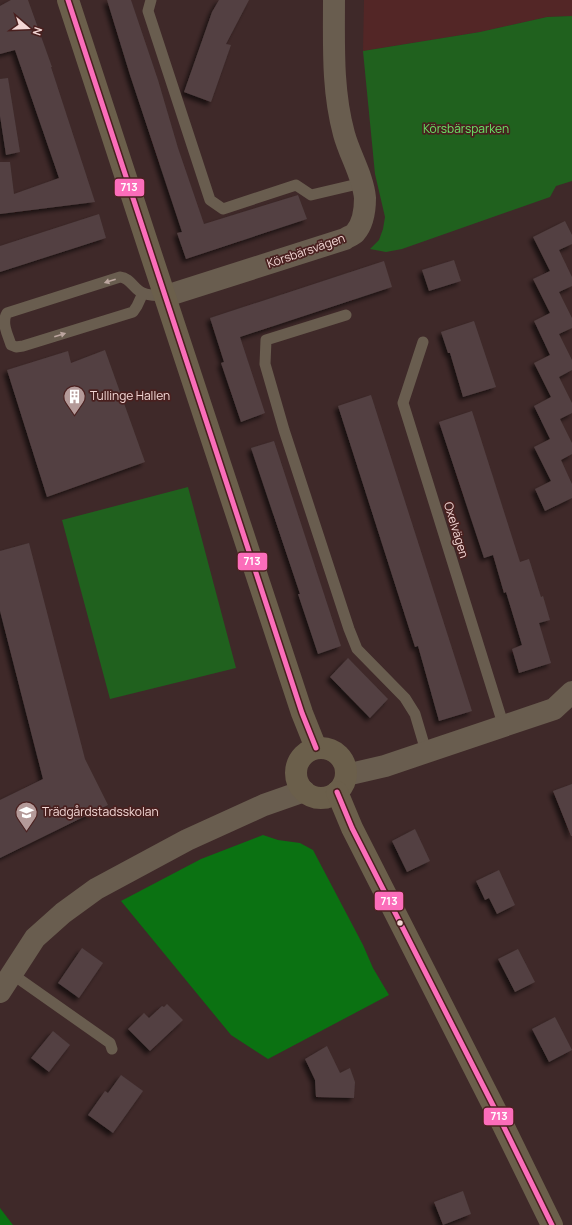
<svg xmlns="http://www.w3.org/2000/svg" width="572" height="1225" font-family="Manrope,sans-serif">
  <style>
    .built { fill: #532626 }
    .green { fill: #20611e }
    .forest { fill: #0b7212 }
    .building { fill: #524042; filter: url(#shadow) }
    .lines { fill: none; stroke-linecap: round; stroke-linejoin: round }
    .lane { stroke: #695d4f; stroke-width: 11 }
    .street { stroke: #695d4f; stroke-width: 22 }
    .secondary { stroke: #6b5f4b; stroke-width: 22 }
    .bus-1-casing { stroke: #49201f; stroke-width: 8 }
    .bus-1 { stroke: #fb6dba; stroke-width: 5 }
    .oneway { fill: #bca69f }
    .bus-dot { fill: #f3d7d5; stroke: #49201f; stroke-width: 1.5 }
    .labels { text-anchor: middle; stroke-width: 3.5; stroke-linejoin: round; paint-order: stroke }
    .park-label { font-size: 12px; fill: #6ae567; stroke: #49201f }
    .street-label { font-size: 12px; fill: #f3d7d5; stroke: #49201f }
    .poi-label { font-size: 12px; fill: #f3d7d5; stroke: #49201f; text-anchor: start }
    .line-badge { stroke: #49201f; stroke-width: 1.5 }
    .badge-label { font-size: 11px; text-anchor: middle; font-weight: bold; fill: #fff }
  </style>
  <defs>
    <filter id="shadow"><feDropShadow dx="-3.5" dy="3.5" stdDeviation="2" flood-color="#0009"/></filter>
  </defs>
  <rect width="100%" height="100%" fill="#3f2929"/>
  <polygon class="built" points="364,0 572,0 572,16 547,17 480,32 363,51"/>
  <g class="green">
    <polygon points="572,16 572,181 556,186 550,197 402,249 386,252 370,249 379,240 383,229 385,217 375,174 363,51 480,32 547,17"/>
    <polygon points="188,487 236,668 110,699 62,520"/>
  </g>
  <g class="forest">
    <polygon points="263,835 278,840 300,843 313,850 363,945 373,968 389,995 268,1059 231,1035 121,901 201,859"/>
    <polygon points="0,1208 13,1225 0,1225"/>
  </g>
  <g class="building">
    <polygon points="11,0 28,0 52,67 51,67 95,202 0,214 0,162 10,162 14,194 59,178 15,50 0,54 0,6"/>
    <polygon points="107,0 131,0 158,80 178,148 204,224 298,195 307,219 186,259 177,233 182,232 130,75"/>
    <polygon points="219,0 249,0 226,44 231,45 211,102 184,92 212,12"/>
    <polygon points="8,78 20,152 6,155 0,116 0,79"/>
    <polygon points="99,214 106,238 0,272 0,246"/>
    <polygon points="565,221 572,235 572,244 559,250 572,277 572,286 559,292 572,318 572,328 559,334 572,360 572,370 559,377 572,403 572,413 560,419 572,443 572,454 561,460 572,484 572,498 545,511 535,489 551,481 534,447 550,439 534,406 551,397 534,363 550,355 534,321 550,313 533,279 550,271 533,237"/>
    <polygon points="454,260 461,281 429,291 422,270"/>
    <polygon points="384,261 392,287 240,337 265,413 241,422 221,363 224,362 210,318"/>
    <polygon points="474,321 496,387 463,397 450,353 448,353 441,332"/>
    <polygon points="105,350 145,462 47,497 7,370 68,351 71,363"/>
    <polygon points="371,395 472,711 439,721 418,646 415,647 338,406"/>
    <polygon points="472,411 520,562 529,559 541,597 543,596 550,620 539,623 551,663 519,673 512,649 522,645 506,592 504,593 493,555 484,558 439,422"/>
    <polygon points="274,441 341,646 318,654 298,594 300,594 251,448"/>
    <polygon points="29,543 85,759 108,805 0,858 0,800 43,779 0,611 0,551"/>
    <polygon points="348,658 388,699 370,718 330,677"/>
    <polygon points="572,784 572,836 571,836 553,791"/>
    <polygon points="415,829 430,861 407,872 392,841"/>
    <polygon points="499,870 515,905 497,914 489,898 485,900 476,881"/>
    <polygon points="82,948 103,963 79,998 58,983"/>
    <polygon points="518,949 535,982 515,992 498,959"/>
    <polygon points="167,1004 183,1020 150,1051 128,1029 144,1013 149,1018 162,1006 164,1007"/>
    <polygon points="555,1017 572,1050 549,1062 532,1029"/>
    <polygon points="53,1031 70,1045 49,1072 31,1058"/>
    <polygon points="327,1046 340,1073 350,1068 355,1082 354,1098 316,1097 315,1080 305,1059"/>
    <polygon points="121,1075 143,1091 113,1133 88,1115 105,1091 108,1093"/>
    <polygon points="463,1191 471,1214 443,1225 434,1202"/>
  </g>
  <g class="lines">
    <g class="lane">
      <polyline points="151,0 148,11 210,200 223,209 296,185 311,195 362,183"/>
      <path d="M143,293l-6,13 -4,6 -110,34 -7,1 -5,-2c-3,-10 -10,-22 -4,-32l113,-36c11,1 14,13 23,16 6,3 16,2 23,3"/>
      <polyline points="346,315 266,340 265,364 284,430 349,629 357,649 405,698 415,714 426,751"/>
      <polyline points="423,342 403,403 504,727"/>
      <polyline points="12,974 110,1043 112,1049"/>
    </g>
    <g class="street">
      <path d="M166,296l179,-57c3,-2 8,-4 10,-6 8,-9 10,-23 10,-35 -2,-22 -15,-42 -21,-64 -12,-44 -10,-89 -10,-134"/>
      <polyline points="346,775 385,766 554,709 572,692"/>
      <polyline points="0,992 35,938 63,913 96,889 187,840 264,805 304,791"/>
    </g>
    <g class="secondary">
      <path d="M68,0c77,238 156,475 234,713l14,35"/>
      <circle cx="321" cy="773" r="25"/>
      <polyline points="337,792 352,828 502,1123 552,1225"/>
    </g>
    <defs>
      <g id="bus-1">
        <polyline points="68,0 302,713 316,748"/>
        <polyline points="337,792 352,828 502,1123 552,1225"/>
      </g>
    </defs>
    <use href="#bus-1" class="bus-1-casing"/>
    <use href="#bus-1" class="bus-1"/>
  </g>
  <defs><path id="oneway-solid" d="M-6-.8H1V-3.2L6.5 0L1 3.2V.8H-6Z"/></defs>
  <g class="oneway">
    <use href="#oneway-solid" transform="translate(110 281) rotate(162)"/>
    <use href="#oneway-solid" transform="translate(60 335) rotate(-17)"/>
  </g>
  <defs>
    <symbol id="building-pin" viewBox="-11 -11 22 30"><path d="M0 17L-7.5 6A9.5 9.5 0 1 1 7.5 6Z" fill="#b49a99" stroke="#49201f"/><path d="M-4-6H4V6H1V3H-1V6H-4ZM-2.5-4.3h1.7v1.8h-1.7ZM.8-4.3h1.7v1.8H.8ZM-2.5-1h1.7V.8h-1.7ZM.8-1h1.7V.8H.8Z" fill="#fff"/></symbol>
    <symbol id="school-pin" viewBox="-11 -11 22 30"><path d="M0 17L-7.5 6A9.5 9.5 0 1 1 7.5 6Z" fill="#b49a99" stroke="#49201f"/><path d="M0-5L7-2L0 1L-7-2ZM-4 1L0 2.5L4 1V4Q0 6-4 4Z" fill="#fff"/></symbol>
  </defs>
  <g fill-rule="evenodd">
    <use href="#building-pin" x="62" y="384" width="25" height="34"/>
    <use href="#school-pin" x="14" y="800" width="25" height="34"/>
  </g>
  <circle class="bus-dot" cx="400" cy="923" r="3.5"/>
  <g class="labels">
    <g class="park-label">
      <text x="466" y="133">Körsbärsparken</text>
    </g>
    <g class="street-label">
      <text transform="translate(306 251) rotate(-19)" y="4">Körsbärsvägen</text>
      <text transform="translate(456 530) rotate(73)" y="4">Oxelvägen</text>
    </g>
    <g class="poi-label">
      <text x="90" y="400">Tullinge Hallen</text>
      <text x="42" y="816">Trädgårdstadsskolan</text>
    </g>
  </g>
  <g class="line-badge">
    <rect x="114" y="178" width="31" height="19" rx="4" fill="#fb6dba"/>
    <rect x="237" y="552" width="31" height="19" rx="4" fill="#fb6dba"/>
    <rect x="374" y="891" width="30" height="20" rx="4" fill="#fb6dba"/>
    <rect x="483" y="1107" width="31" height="19" rx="4" fill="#fb6dba"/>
  </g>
  <g class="badge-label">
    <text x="129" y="191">713</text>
    <text x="252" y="565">713</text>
    <text x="389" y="905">713</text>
    <text x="499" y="1120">713</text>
  </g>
  <g transform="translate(28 28) rotate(109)" stroke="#49201f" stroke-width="3" paint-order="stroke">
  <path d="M0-3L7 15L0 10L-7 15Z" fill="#f3d7d5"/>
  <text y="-6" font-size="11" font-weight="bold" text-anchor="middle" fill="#f3d7d5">N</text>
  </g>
</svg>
